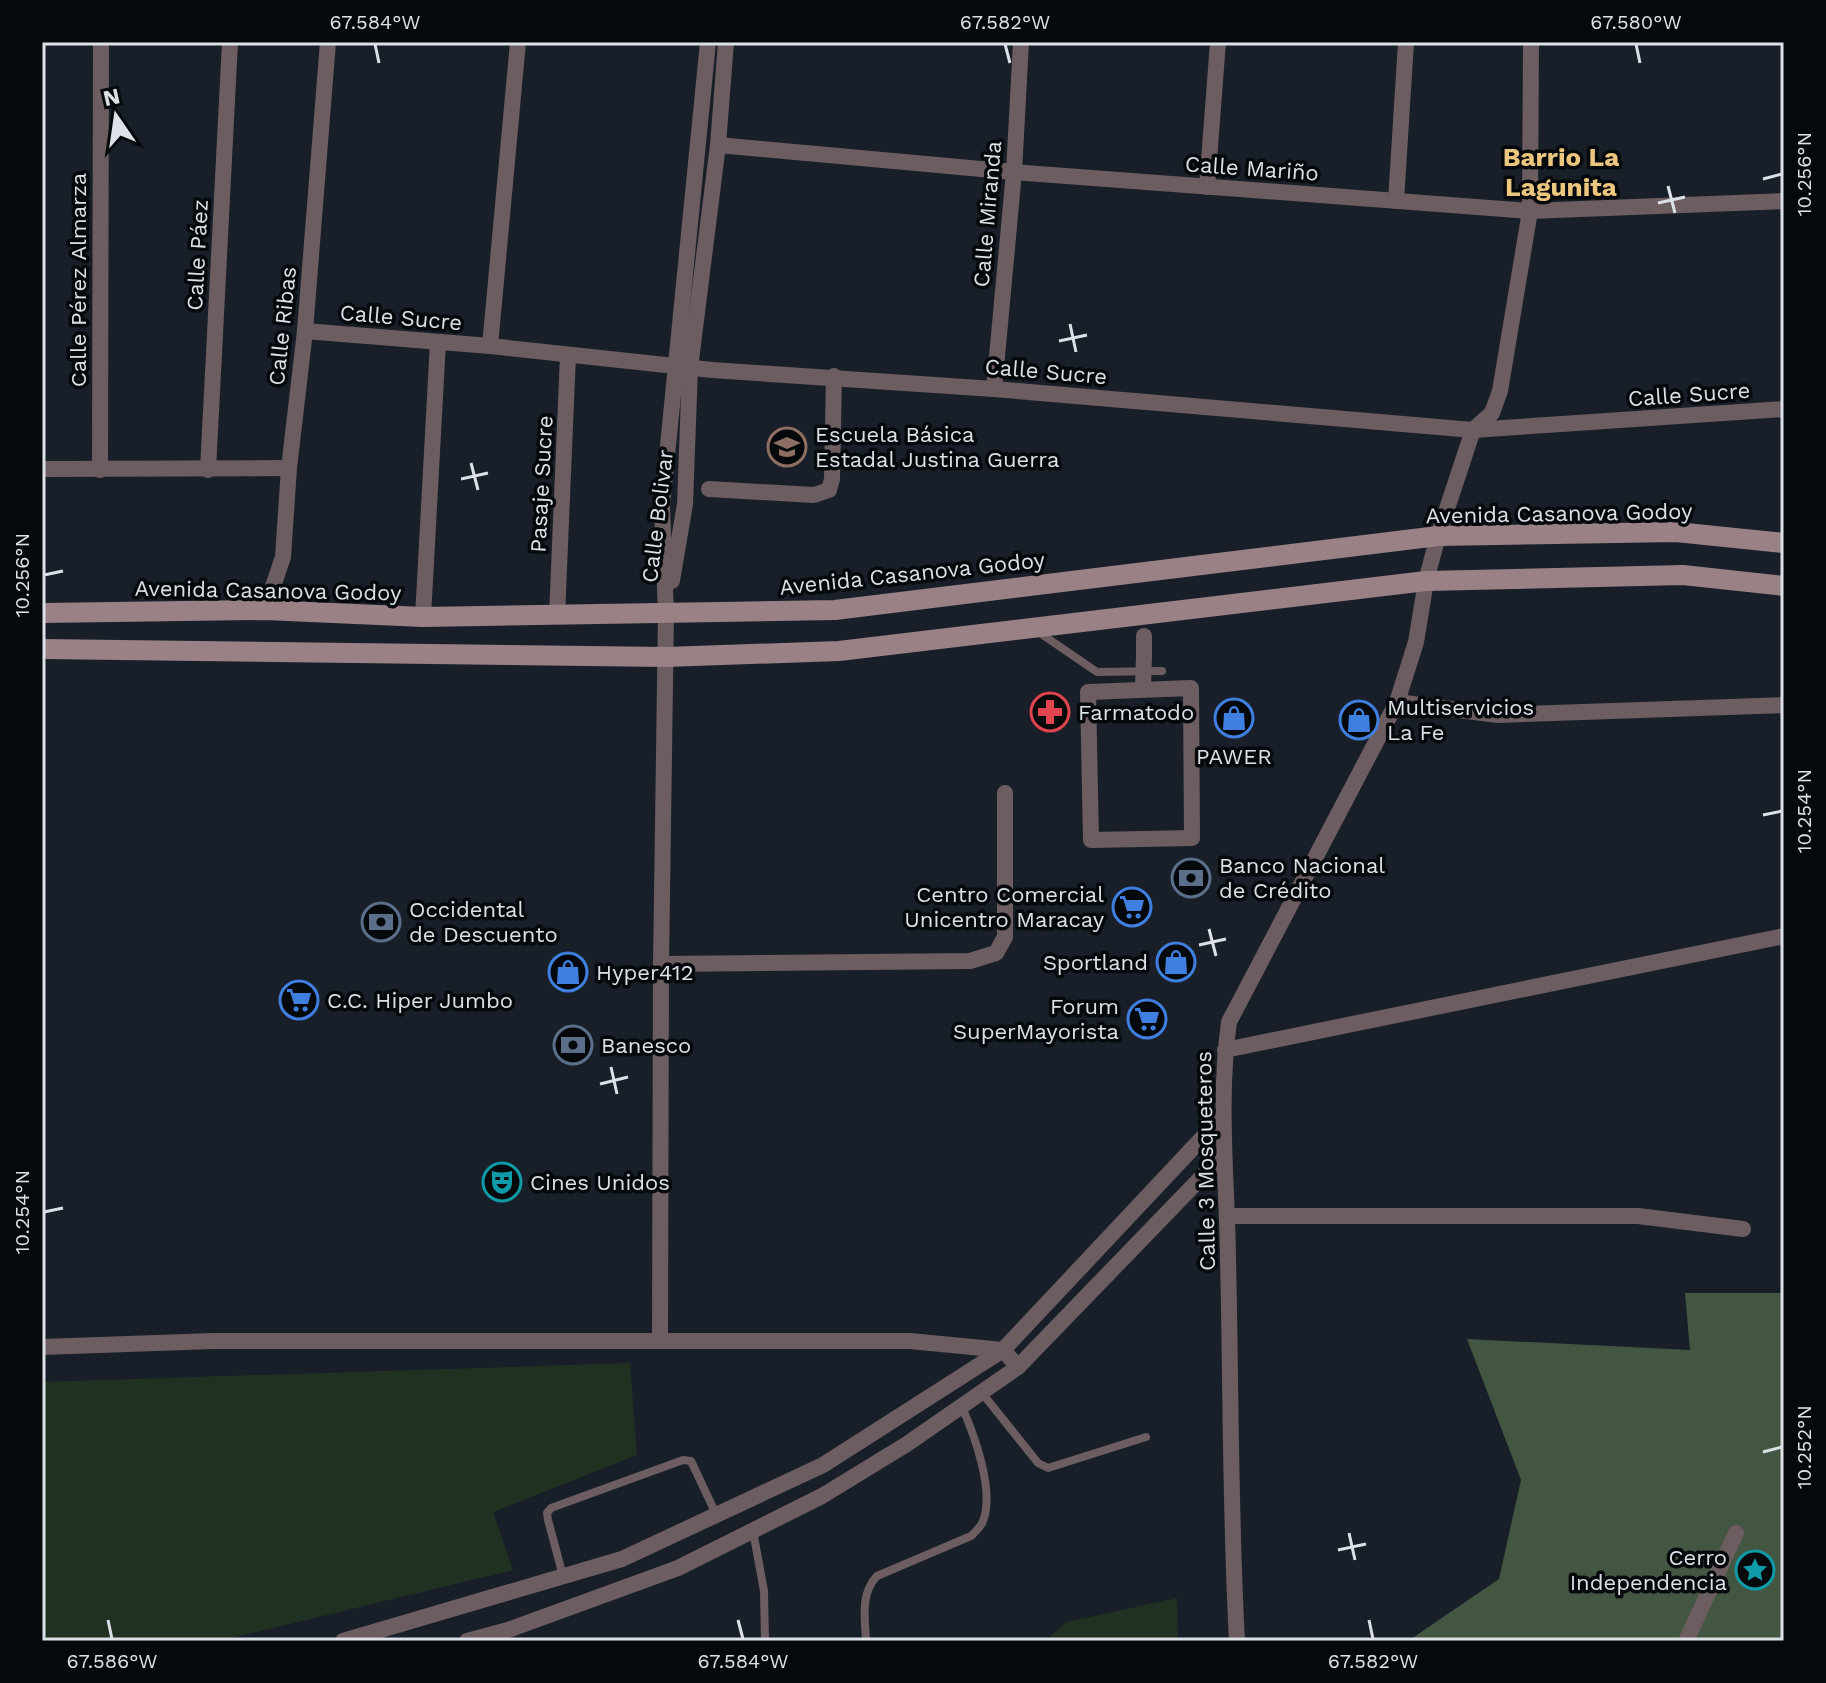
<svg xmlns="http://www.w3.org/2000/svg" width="1826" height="1683" font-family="'Work Sans',sans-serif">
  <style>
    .green { fill: #213121 }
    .forest { fill: #425641 }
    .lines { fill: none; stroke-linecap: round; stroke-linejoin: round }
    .lane { stroke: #6c5d60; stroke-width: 8 }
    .street { stroke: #6c5d60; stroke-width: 16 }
    .secondary { stroke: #998186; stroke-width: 20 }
    .street-bridge { stroke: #6c5d60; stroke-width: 16 }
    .ticks { fill: none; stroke: #dce1e7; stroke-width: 3 }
    .labels { text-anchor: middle; stroke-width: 7; stroke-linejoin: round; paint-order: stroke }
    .street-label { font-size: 22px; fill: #dce1e7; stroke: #06090c }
    .poi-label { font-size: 22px; fill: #dce1e7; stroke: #06090c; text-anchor: start }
    .quarter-label { font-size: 26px; font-weight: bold; fill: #ebc67e; stroke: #06090c }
    .neatline { fill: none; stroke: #dce1e7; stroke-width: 3 }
    .ticks-label { font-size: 20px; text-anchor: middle; fill: #dce1e7 }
  </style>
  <rect width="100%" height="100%" fill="#181f28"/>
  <g class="green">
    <polygon points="630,1363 637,1455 493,1512 513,1570 219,1641 42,1641 42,1382"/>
    <polygon points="1177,1598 1178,1641 1045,1641 1066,1622"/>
  </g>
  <polygon class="forest" points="1685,1293 1784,1293 1784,1641 1408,1641 1499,1579 1521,1480 1467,1339 1690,1350"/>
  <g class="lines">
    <g class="lane">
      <polyline points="1037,631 1097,672 1162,671"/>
      <polyline points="982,1393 1038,1463 1048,1468 1146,1437"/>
      <polyline points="753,1531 764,1591 765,1641"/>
      <polyline points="563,1576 548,1520 547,1513 551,1508 683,1460 691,1461 716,1514"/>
      <path d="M866,1641c-1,-23 -6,-47 11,-65l94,-40c5,-5 10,-9 12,-15 12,-30 -9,-87 -21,-114"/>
    </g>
    <g class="street">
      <polyline points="718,145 1014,172 1530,211 1784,201"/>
      <polyline points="1207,187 1218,42"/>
      <polyline points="1396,201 1406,42"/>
      <polyline points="305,331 490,346 712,370 994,389 1473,430 1784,409"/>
      <polyline points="490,346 518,42"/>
      <polyline points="994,389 1014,172 1021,42"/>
      <polyline points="42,469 289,468"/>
      <polyline points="100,470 101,42"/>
      <polyline points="208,470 230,42"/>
      <polyline points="709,489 814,495 829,490 832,479 834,376"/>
      <polyline points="672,581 685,504 690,368 718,145 726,42"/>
      <polyline points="265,610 283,557 289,468 305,331 328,42"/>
      <polyline points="557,616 568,355"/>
      <polyline points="423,617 438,342"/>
      <polyline points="1144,656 1144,636"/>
      <polygon points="1191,688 1192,838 1091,840 1088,692"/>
      <polyline points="1397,702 1498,715 1784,705"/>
      <polyline points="661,964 970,961 996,953 1005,937 1005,793"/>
      <polyline points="1225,1050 1784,936"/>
      <polyline points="1227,1216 1638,1216 1743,1229"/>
      <polyline points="660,1339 661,964 666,614 662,506 708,42"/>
      <polyline points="42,1347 213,1341 910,1341 1003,1350 1018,1367"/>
      <polyline points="343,1641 622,1559 823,1465 1003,1350 1222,1117"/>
      <polyline points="467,1641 508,1630 678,1568 822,1496 907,1444 1018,1367 1223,1155"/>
      <path d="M1237,1641c-7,-127 -6,-255 -9,-383 -1,-79 -10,-157 1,-236l168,-320 19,-60 10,-61 12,-45 35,-106 19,-17 8,-22 30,-180 1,-169"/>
      <polyline points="1686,1641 1736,1533"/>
    </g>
    <g class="secondary">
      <polyline points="42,613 265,610 423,617 835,610 1438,536 1676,532 1784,543"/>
      <polyline points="42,649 666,657 839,651 1426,581 1683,575 1784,586"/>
    </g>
    <polyline class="street-bridge" points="1143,687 1144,656"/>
  </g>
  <path class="ticks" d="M375,44l4,19M1005,44l5,19M1636,44l4,19M1763,179l19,-5M1668,186l7,27M1658,203l27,-6M1070,324l6,28M1059,341l28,-6M471,463l7,27M461,479l27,-6M44,575l19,-4M1763,815l19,-4M1209,929l7,27M1199,945l27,-6M611,1067l6,27M600,1084l28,-7M44,1212l19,-4M1763,1452l19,-5M1349,1533l6,27M1338,1550l28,-6M108,1620l4,19M738,1620l5,19M1369,1620l4,19"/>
  <defs>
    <symbol id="school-ring" viewBox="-11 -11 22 22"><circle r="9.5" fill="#06090c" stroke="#8d6e63" stroke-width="1.5"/><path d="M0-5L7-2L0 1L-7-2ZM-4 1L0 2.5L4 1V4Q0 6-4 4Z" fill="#8d6e63"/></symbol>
    <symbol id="pharmacy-ring" viewBox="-11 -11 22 22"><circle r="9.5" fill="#06090c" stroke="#e0444e" stroke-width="1.5"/><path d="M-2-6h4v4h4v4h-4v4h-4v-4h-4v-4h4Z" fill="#e0444e"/></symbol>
    <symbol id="shop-ring" viewBox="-11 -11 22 22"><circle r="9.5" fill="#06090c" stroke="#3f7fe0" stroke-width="1.5"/><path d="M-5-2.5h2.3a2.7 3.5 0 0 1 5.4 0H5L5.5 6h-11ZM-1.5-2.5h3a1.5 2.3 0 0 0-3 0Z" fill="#3f7fe0"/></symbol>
    <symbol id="bank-ring" viewBox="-11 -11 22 22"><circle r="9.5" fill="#06090c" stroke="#5c6f8a" stroke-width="1.5"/><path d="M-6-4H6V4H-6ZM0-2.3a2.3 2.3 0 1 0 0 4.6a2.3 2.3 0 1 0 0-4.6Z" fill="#5c6f8a"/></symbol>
    <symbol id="supermarket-ring" viewBox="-11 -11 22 22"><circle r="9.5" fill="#06090c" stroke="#3f7fe0" stroke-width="1.5"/><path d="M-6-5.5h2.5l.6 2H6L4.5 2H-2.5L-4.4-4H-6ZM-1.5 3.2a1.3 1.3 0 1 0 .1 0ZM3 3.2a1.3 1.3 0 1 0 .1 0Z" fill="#3f7fe0"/></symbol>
    <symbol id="theatre-ring" viewBox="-11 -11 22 22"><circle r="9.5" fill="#06090c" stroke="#0f9aa8" stroke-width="1.5"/><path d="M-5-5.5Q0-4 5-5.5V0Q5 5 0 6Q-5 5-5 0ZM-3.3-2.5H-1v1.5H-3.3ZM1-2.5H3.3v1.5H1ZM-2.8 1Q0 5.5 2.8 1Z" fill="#0f9aa8"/></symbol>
    <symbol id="sight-ring" viewBox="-11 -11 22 22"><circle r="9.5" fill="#06090c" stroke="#0f9aa8" stroke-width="1.5"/><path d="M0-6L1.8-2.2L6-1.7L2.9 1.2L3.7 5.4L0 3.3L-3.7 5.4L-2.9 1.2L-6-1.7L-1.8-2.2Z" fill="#0f9aa8"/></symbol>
  </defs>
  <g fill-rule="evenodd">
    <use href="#school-ring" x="765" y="425" width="44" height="44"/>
    <use href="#pharmacy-ring" x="1028" y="690" width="44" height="44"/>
    <use href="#shop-ring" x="1212" y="696" width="44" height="44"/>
    <use href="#shop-ring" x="1337" y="698" width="44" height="44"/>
    <use href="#bank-ring" x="1169" y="856" width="44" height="44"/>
    <use href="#supermarket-ring" x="1110" y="885" width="44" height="44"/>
    <use href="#bank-ring" x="359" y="900" width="44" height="44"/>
    <use href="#shop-ring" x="1154" y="940" width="44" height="44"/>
    <use href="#shop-ring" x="546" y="950" width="44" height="44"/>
    <use href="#supermarket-ring" x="277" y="978" width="44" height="44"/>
    <use href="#supermarket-ring" x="1125" y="997" width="44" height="44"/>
    <use href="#bank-ring" x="551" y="1023" width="44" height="44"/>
    <use href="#theatre-ring" x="480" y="1160" width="44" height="44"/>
    <use href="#sight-ring" x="1733" y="1548" width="44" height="44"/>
  </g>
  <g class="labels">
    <g class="street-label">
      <text transform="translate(1252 168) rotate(4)" y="8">Calle Mariño</text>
      <text transform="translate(987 214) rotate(-85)" y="8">Calle Miranda</text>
      <text transform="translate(197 255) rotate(-87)" y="8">Calle Páez</text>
      <text transform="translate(78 280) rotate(-90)" y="8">Calle Pérez Almarza</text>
      <text transform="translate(401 317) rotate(5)" y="8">Calle Sucre</text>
      <text transform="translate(282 326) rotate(-84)" y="8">Calle Ribas</text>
      <text transform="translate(1046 371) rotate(5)" y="8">Calle Sucre</text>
      <text transform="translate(1689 394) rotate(-4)" y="8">Calle Sucre</text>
      <text transform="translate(541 484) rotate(-87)" y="8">Pasaje Sucre</text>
      <text transform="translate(1559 513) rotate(-1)" y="8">Avenida Casanova Godoy</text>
      <text transform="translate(657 516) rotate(-83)" y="8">Calle Bolivar</text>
      <text transform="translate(912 573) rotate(-6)" y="8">Avenida Casanova Godoy</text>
      <text transform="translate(268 590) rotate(1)" y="8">Avenida Casanova Godoy</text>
      <text transform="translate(1205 1161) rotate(-91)" y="8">Calle 3 Mosqueteros</text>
    </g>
    <g class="poi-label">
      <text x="815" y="442">Escuela Básica<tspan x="815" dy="25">Estadal Justina Guerra</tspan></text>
      <text x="1387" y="715">Multiservicios<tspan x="1387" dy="25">La Fe</tspan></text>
      <text x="1078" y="720">Farmatodo</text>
      <text x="1234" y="764" text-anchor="middle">PAWER</text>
      <text x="1219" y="873">Banco Nacional<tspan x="1219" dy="25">de Crédito</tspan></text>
      <text x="1104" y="902" text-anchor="end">Centro Comercial<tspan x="1104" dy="25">Unicentro Maracay</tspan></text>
      <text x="409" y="917">Occidental<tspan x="409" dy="25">de Descuento</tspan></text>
      <text x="1148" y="970" text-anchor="end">Sportland</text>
      <text x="596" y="980">Hyper412</text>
      <text x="327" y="1008">C.C. Hiper Jumbo</text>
      <text x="1119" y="1014" text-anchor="end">Forum<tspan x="1119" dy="25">SuperMayorista</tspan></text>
      <text x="601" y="1053">Banesco</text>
      <text x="530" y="1190">Cines Unidos</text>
      <text x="1727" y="1565" text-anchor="end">Cerro<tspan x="1727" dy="25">Independencia</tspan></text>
    </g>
    <g class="quarter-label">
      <text x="1561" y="166">Barrio La<tspan x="1561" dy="30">Lagunita</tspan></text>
    </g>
  </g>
  <rect width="1826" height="1683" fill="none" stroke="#06090c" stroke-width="88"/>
  <g transform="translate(116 116) rotate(347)" stroke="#06090c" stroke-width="6" paint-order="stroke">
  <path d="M0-6L14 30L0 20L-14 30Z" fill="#dce1e7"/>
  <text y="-12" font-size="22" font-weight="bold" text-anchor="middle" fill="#dce1e7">N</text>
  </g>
  <rect x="44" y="44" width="1738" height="1595" class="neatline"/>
  <g class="ticks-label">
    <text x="375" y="29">67.584°W</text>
    <text x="1005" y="29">67.582°W</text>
    <text x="1636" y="29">67.580°W</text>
    <text transform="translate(1804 174) rotate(-90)" y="7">10.256°N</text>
    <text transform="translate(22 575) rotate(-90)" y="7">10.256°N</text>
    <text transform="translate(1804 811) rotate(-90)" y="7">10.254°N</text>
    <text transform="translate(22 1212) rotate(-90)" y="7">10.254°N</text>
    <text transform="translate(1804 1447) rotate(-90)" y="7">10.252°N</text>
    <text x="112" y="1668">67.586°W</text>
    <text x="743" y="1668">67.584°W</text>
    <text x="1373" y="1668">67.582°W</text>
  </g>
</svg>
